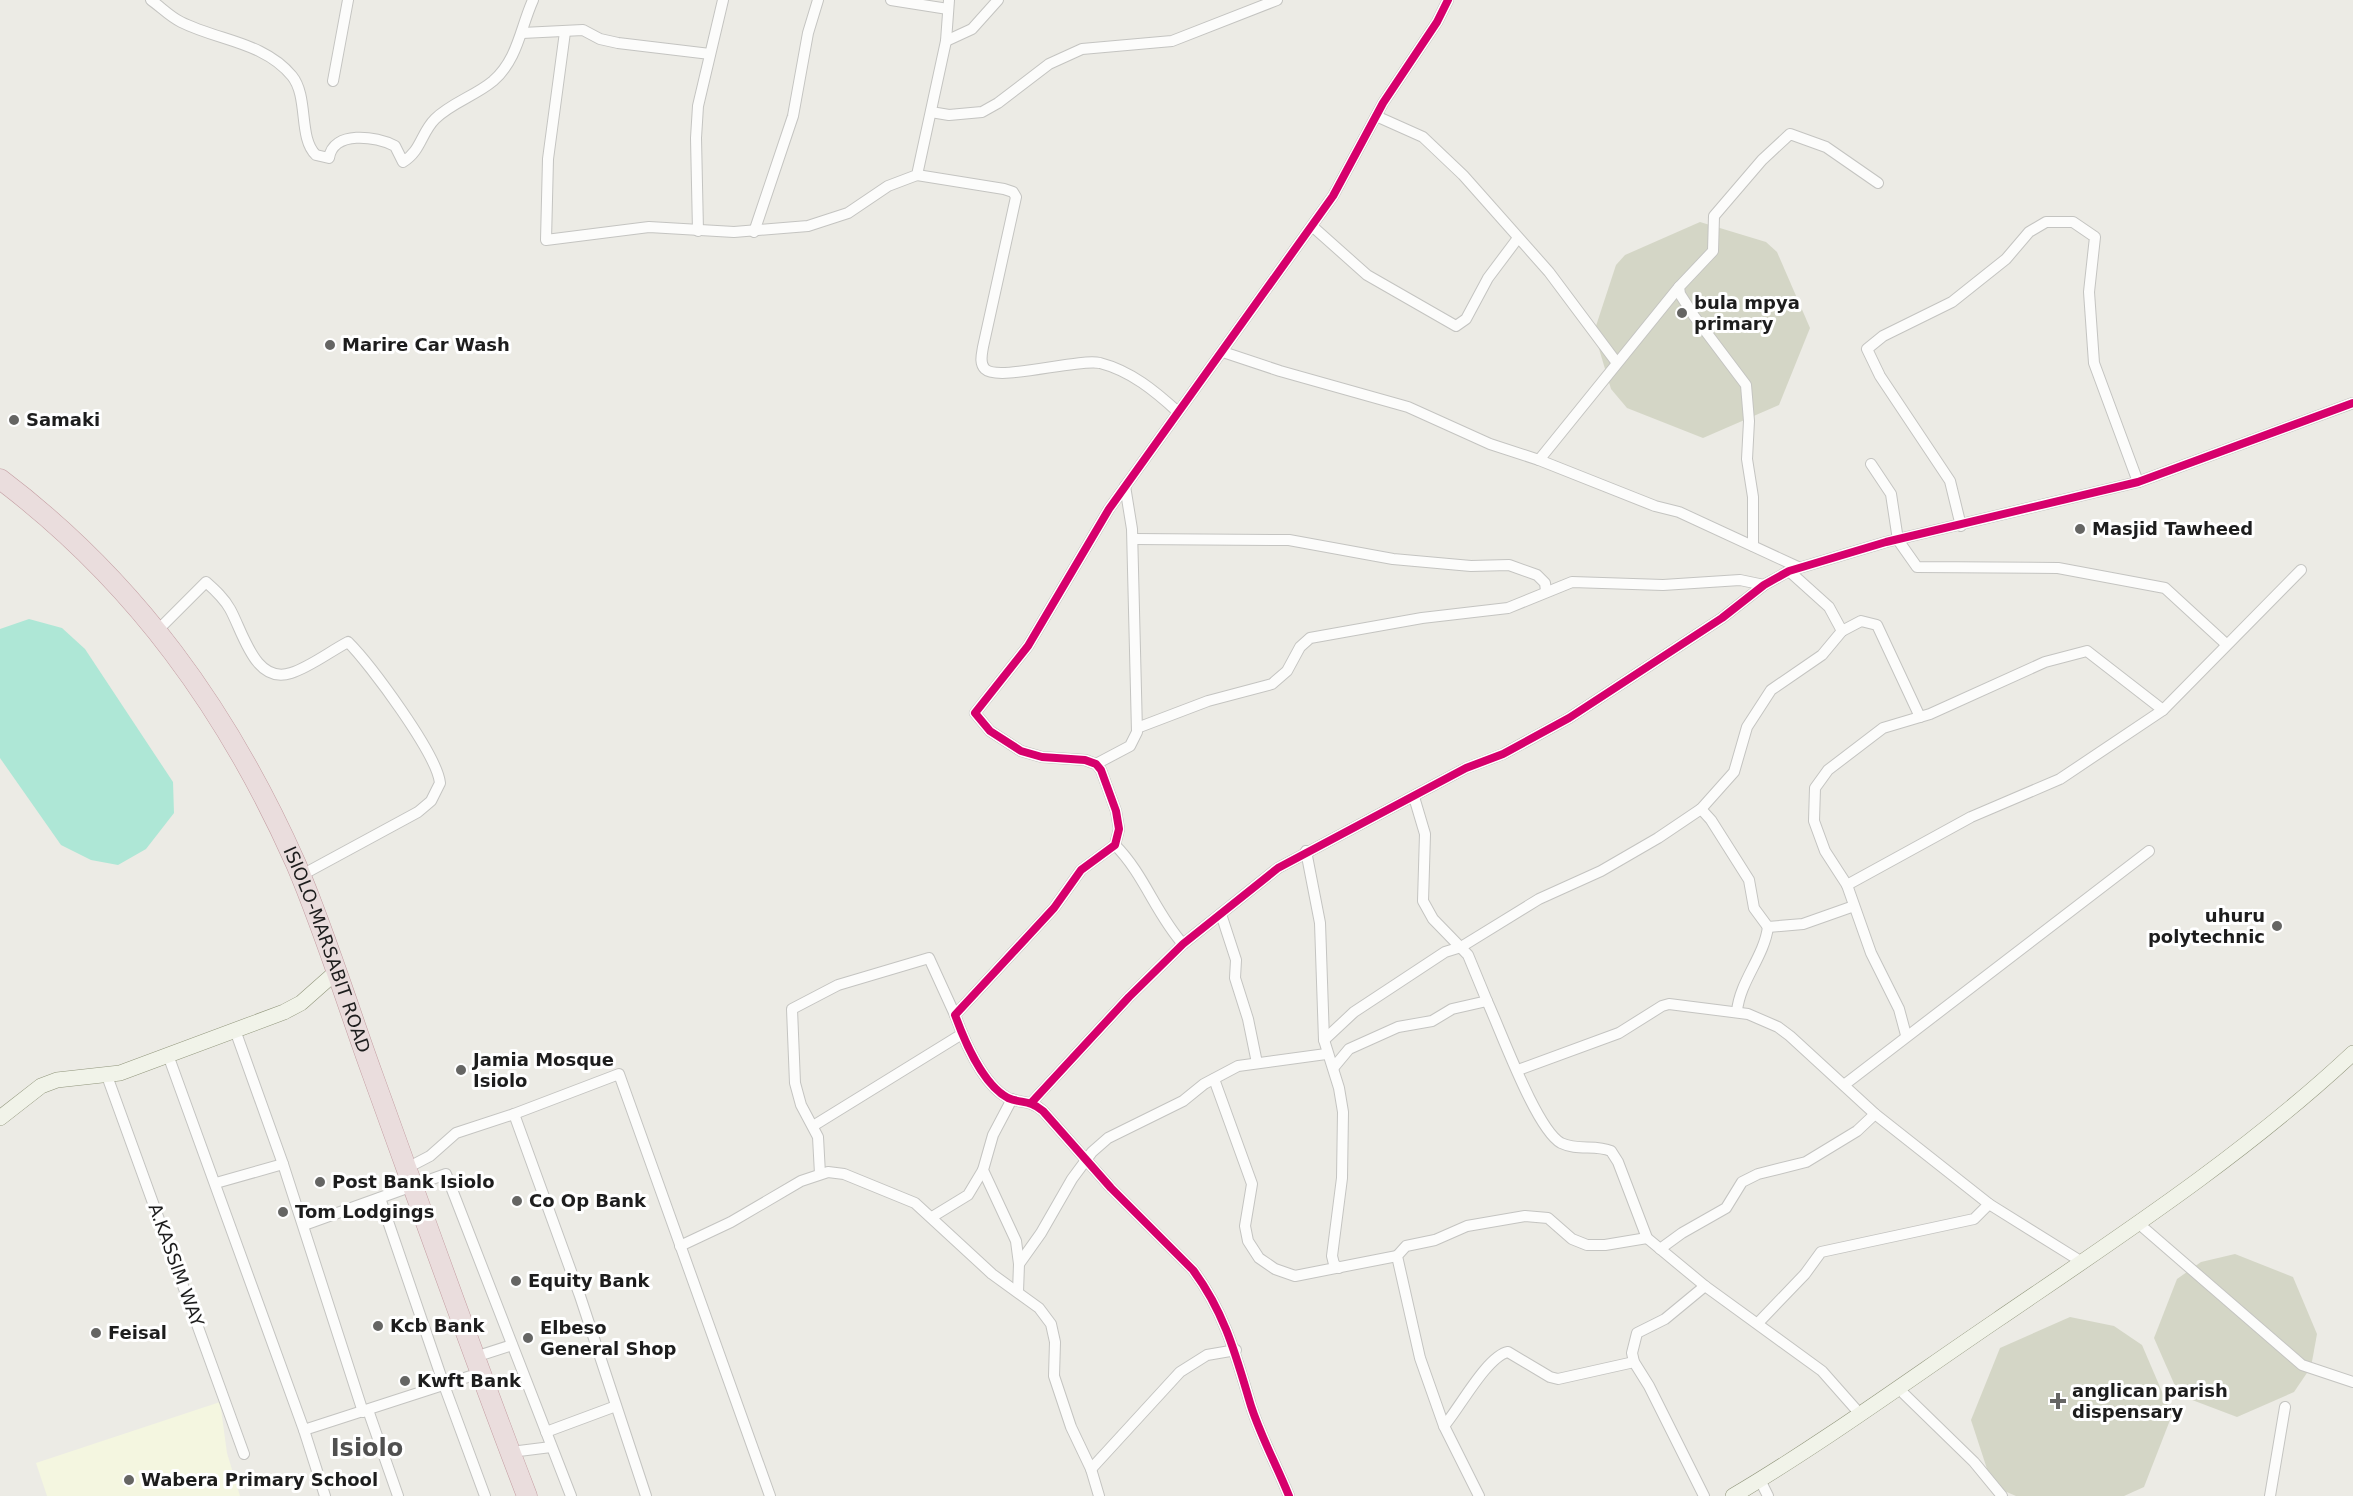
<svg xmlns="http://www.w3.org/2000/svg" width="2353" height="1496" font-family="'DejaVu Sans',sans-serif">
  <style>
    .education { fill: #f4f6e0 }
    .construction { fill: #d4d6c6 }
    .pitch { fill: #aee7d6 }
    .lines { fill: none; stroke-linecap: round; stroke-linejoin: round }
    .street-casing { stroke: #c4c4c1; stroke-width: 12 }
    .secondary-casing { stroke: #91967c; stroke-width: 16 }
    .highway-casing { stroke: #c39ca1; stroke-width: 21 }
    .street { stroke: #fcfcfb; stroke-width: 10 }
    .secondary { stroke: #f1f3e9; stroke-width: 15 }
    .highway { stroke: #eadddd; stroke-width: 20 }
    .cycleway-casing { stroke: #fff; stroke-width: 11 }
    .cycleway { stroke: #d6006c; stroke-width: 8 }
    .poi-dot { fill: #656563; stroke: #fff; stroke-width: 2 }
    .labels { text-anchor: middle; stroke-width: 6; stroke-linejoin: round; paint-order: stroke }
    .poi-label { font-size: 18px; font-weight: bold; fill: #1d1d1d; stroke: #fff; text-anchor: start }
    .street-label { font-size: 18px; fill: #1d1d1d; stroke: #fff }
    .district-label { font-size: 24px; font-weight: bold; fill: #505050; stroke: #fff }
  </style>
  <rect width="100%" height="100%" fill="#ecebe5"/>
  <polygon class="education" points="220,1402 227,1453 240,1496 47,1496 36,1463"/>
  <g class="construction">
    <polygon points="1700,222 1766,242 1777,252 1810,328 1779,405 1703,438 1627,408 1611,389 1594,332 1616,265 1625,255"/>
    <polygon points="2235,1254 2293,1277 2317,1334 2311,1367 2294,1392 2237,1417 2179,1395 2154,1338 2177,1279 2201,1262"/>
    <polygon points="2070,1317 2114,1326 2142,1345 2172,1415 2144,1487 2124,1496 2016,1496 2002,1490 1989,1475 1971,1420 2000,1348"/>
  </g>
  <polygon class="pitch" points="29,619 62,628 85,649 173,782 174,813 146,849 118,865 91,860 61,845 0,758 0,629"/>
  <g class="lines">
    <defs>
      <g id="street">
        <path d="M151,0c10,7 18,16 30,22 38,19 83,20 111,54 17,21 6,62 24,79l13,3c4,-28 47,-22 66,-12l8,16c18,-11 18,-29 32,-43 16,-16 40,-23 58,-38 25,-22 27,-52 40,-81"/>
        <polyline points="891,0 948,9"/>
        <polyline points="565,32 548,159 546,240 649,227 734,232 808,226 848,213 888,186 917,175 946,41 949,0"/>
        <polyline points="522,33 583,30 600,39 618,43 710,54"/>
        <polyline points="946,41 972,29 998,0"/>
        <polyline points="333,81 348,0"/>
        <polyline points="931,112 949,115 982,112 998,103 1049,64 1082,49 1172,41 1277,0"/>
        <polyline points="1376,116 1423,137 1463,175 1549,272 1617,363"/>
        <path d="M917,175l87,14 9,3 3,5 -33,150c-1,7 -4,16 2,22 13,13 93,-11 115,-6 31,8 55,28 78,49"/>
        <polyline points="1312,226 1367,275 1456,326 1466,319 1488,278 1518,238"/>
        <polyline points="698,231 696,138 698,106 723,0"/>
        <polyline points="754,232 793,116 808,33 818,0"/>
        <polyline points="1223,352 1280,371 1408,407 1490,444 1539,460 1655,506 1679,512 1798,567"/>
        <polyline points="1539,460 1679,287"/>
        <polyline points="1871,464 1891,494 1898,540 1917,567 2058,568 2165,588 2226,644"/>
        <polyline points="1961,526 1950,481 1880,376 1867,349 1883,336 1952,302 2006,259 2029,232 2046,222 2073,222 2095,237 2089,292 2094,363 2138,482"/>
        <polyline points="1133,539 1289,540 1393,559 1471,566 1509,565 1537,575 1545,583 1546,591"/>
        <polyline points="1753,546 1753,497 1747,459 1749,421 1746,385 1694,316 1680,294 1679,287 1713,251 1714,216 1762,160 1790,134 1826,147 1878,183"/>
        <polyline points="1789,571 1829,607 1842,631"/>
        <path d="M157,631l49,-49c9,8 18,16 24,27 13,23 25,76 61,64 19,-6 38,-21 57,-31 22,22 89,112 92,141l-9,18 -13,11 -118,64"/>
        <polyline points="1137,728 1208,701 1272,684 1287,671 1300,647 1310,638 1422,618 1508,608 1572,582 1663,585 1740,580 1764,585"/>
        <polyline points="1096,764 1130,746 1137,732 1132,529 1125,486"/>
        <polyline points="1701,809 1711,820 1749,880 1754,908 1768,927 1803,924 1854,906"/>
        <path d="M1115,845c29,29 41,69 68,99"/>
        <polyline points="1306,851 1320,923 1324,1040 1339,1088 1343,1112 1342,1178 1332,1256 1334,1264 1339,1268"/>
        <polyline points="1847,885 1971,817 2060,779 2163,710 2301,570"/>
        <polyline points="1221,914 1236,960 1235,978 1248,1019 1257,1063"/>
        <path d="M1487,1001c14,30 49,128 74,142 16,8 35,1 50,8l7,11 29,76 58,48 117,85 38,43"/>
        <path d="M1737,1011c3,-30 27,-54 31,-84"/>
        <polyline points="235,1030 283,1164 363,1412"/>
        <polyline points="1906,1035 1899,1009 1871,953 1847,885 1825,851 1814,821 1815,788 1828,770 1883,728 1930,714 2045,662 2087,651 2163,710"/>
        <polyline points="1324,1040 1354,1012 1445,952 1461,947 1539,899 1601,871 1658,838 1701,809 1734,772 1747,727 1771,690 1822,655 1842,631 1861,621 1877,625 1920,717"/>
        <polyline points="168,1055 304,1430 480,1373"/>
        <polyline points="1334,1067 1349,1049 1398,1027 1432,1021 1452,1009 1487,1001 1468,955 1433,919 1423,901 1425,834 1414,797"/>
        <polyline points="1518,1070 1619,1033 1662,1006 1669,1004 1748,1014 1778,1027 1790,1036 1875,1114 1989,1204 2082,1262"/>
        <polyline points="107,1076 244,1454"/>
        <polyline points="1214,1079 1252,1184 1245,1226 1248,1241 1259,1258 1275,1269 1295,1276 1397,1256"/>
        <polyline points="1844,1085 2149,851"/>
        <polyline points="1012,1099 993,1135 983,1170 1016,1241 1019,1264"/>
        <polyline points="1032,1102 1129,997 1183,944 1278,868 1466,768 1503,754 1569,718 1722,618 1764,585 1789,571 1886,542 2138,482 2353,403"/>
        <polyline points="514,1114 580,1296 646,1496"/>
        <polyline points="813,1126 962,1034"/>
        <polyline points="407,1168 430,1156 456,1133 514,1114 619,1074 770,1496"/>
        <polyline points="820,1174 818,1137 801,1105 795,1083 792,1009 838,985 929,958 955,1015"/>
        <polyline points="216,1183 283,1164"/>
        <polyline points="380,1198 444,1385 485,1496"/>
        <polyline points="932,1217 968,1195 983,1170"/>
        <polyline points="2138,1223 2302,1365 2353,1382"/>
        <polyline points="304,1225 446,1174 571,1496"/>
        <polyline points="680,1246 731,1222 801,1181 828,1172 844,1174 915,1203 992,1274 1039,1308 1051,1324 1055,1342 1054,1376 1071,1427 1091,1469 1099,1496"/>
        <polyline points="1660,1249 1682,1233 1726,1208 1742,1182 1758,1174 1806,1162 1857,1131 1875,1114"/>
        <polyline points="1018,1292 1019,1264 1041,1233 1072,1179 1092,1152 1108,1138 1183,1101 1204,1084 1238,1066 1326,1054"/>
        <polyline points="1758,1323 1805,1274 1821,1252 1974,1219 1989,1204"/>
        <polyline points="475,1357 512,1345"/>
        <polyline points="1899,1389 1974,1462 2002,1496"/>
        <polyline points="368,1410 398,1496"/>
        <path d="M1444,1426c15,-17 43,-70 64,-74l42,25 8,2 76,-17"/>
        <polyline points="304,1430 325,1496"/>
        <polyline points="546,1432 616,1406"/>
        <polyline points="511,1452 551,1447"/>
        <polyline points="1091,1469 1180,1372 1207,1355 1236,1350"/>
        <polyline points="1760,1480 1768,1496"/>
        <path d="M1289,1496c-12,-30 -28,-59 -38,-90 -15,-50 -26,-93 -58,-136l-82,-82 -68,-77c-14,-12 -21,-7 -35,-13 -25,-13 -44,-58 -53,-83l99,-107 27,-38 34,-25 4,-16 -3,-18 -15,-41 -5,-6 -11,-4 -43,-3 -21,-6 -31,-20 -15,-18 53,-67 81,-137 224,-313 50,-93 54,-81 11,-22"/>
        <polyline points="1479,1496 1444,1426 1420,1358 1397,1256 1406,1246 1435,1240 1467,1226 1525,1216 1548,1218 1572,1239 1587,1245 1605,1245 1647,1238"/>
        <polyline points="1704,1496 1649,1386 1634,1362 1632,1353 1637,1333 1665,1319 1705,1286"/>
        <polyline points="2270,1496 2285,1407"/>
      </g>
      <g id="secondary">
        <polyline points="0,1118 41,1086 57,1080 120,1073 284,1012 301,1003 336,972"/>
        <path d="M1733,1496c91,-54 177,-117 264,-176 123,-84 247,-165 356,-267"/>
      </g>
      <g id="highway">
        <path id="s1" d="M0,479c135,102 228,232 296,385 29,68 51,140 76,209 51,141 101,283 155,423"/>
      </g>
    </defs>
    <use href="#street" class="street-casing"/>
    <use href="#secondary" class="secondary-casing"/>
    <use href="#highway" class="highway-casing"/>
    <use href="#street" class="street"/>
    <use href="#secondary" class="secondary"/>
    <use href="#highway" class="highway"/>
    <defs>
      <g id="cycleway">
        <polyline points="1032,1102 1129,997 1183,944 1278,868 1466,768 1503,754 1569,718 1722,618 1764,585 1789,571 1886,542 2138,482 2353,403"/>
        <path d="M1289,1496c-12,-30 -28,-59 -38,-90 -15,-50 -26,-93 -58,-136l-82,-82 -68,-77c-14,-12 -21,-7 -35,-13 -25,-13 -44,-58 -53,-83l99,-107 27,-38 34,-25 4,-16 -3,-18 -15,-41 -5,-6 -11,-4 -43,-3 -21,-6 -31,-20 -15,-18 53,-67 81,-137 224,-313 50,-93 54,-81 11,-22"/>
      </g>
    </defs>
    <use href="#cycleway" class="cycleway-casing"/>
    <use href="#cycleway" class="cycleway"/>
  </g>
  <g class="poi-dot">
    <circle cx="1682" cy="313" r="6"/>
    <circle cx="330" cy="345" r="6"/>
    <circle cx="14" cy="420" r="6"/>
    <circle cx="2080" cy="529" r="6"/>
    <circle cx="2277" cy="926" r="6"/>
    <circle cx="461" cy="1070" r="6"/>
    <circle cx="320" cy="1182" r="6"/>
    <circle cx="517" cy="1201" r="6"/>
    <circle cx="283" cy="1212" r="6"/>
    <circle cx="516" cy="1281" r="6"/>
    <circle cx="378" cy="1326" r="6"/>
    <circle cx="96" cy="1333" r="6"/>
    <circle cx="528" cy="1338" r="6"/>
    <circle cx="405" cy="1381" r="6"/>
    <path d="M2055 1392h6v6h6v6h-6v6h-6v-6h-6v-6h6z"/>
    <circle cx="129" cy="1480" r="6"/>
  </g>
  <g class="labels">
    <g class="poi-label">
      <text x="1694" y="309">bula mpya<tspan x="1694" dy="21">primary</tspan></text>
      <text x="342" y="351">Marire Car Wash</text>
      <text x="26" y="426">Samaki</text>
      <text x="2092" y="535">Masjid Tawheed</text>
      <text x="2265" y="922" text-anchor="end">uhuru<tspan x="2265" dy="21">polytechnic</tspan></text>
      <text x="473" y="1066">Jamia Mosque<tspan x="473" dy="21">Isiolo</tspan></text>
      <text x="332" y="1188">Post Bank Isiolo</text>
      <text x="529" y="1207">Co Op Bank</text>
      <text x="295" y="1218">Tom Lodgings</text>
      <text x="528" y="1287">Equity Bank</text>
      <text x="390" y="1332">Kcb Bank</text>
      <text x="540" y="1334">Elbeso<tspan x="540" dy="21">General Shop</tspan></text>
      <text x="108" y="1339">Feisal</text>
      <text x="417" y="1387">Kwft Bank</text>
      <text x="2072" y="1397">anglican parish<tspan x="2072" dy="21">dispensary</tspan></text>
      <text x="141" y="1486">Wabera Primary School</text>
    </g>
    <g class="street-label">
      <text dy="6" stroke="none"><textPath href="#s1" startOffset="582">ISIOLO-MARSABIT ROAD</textPath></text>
      <text transform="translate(176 1265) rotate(70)" y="6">A.KASSIM WAY</text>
    </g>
    <g class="district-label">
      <text x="367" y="1456">Isiolo</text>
    </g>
  </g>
</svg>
